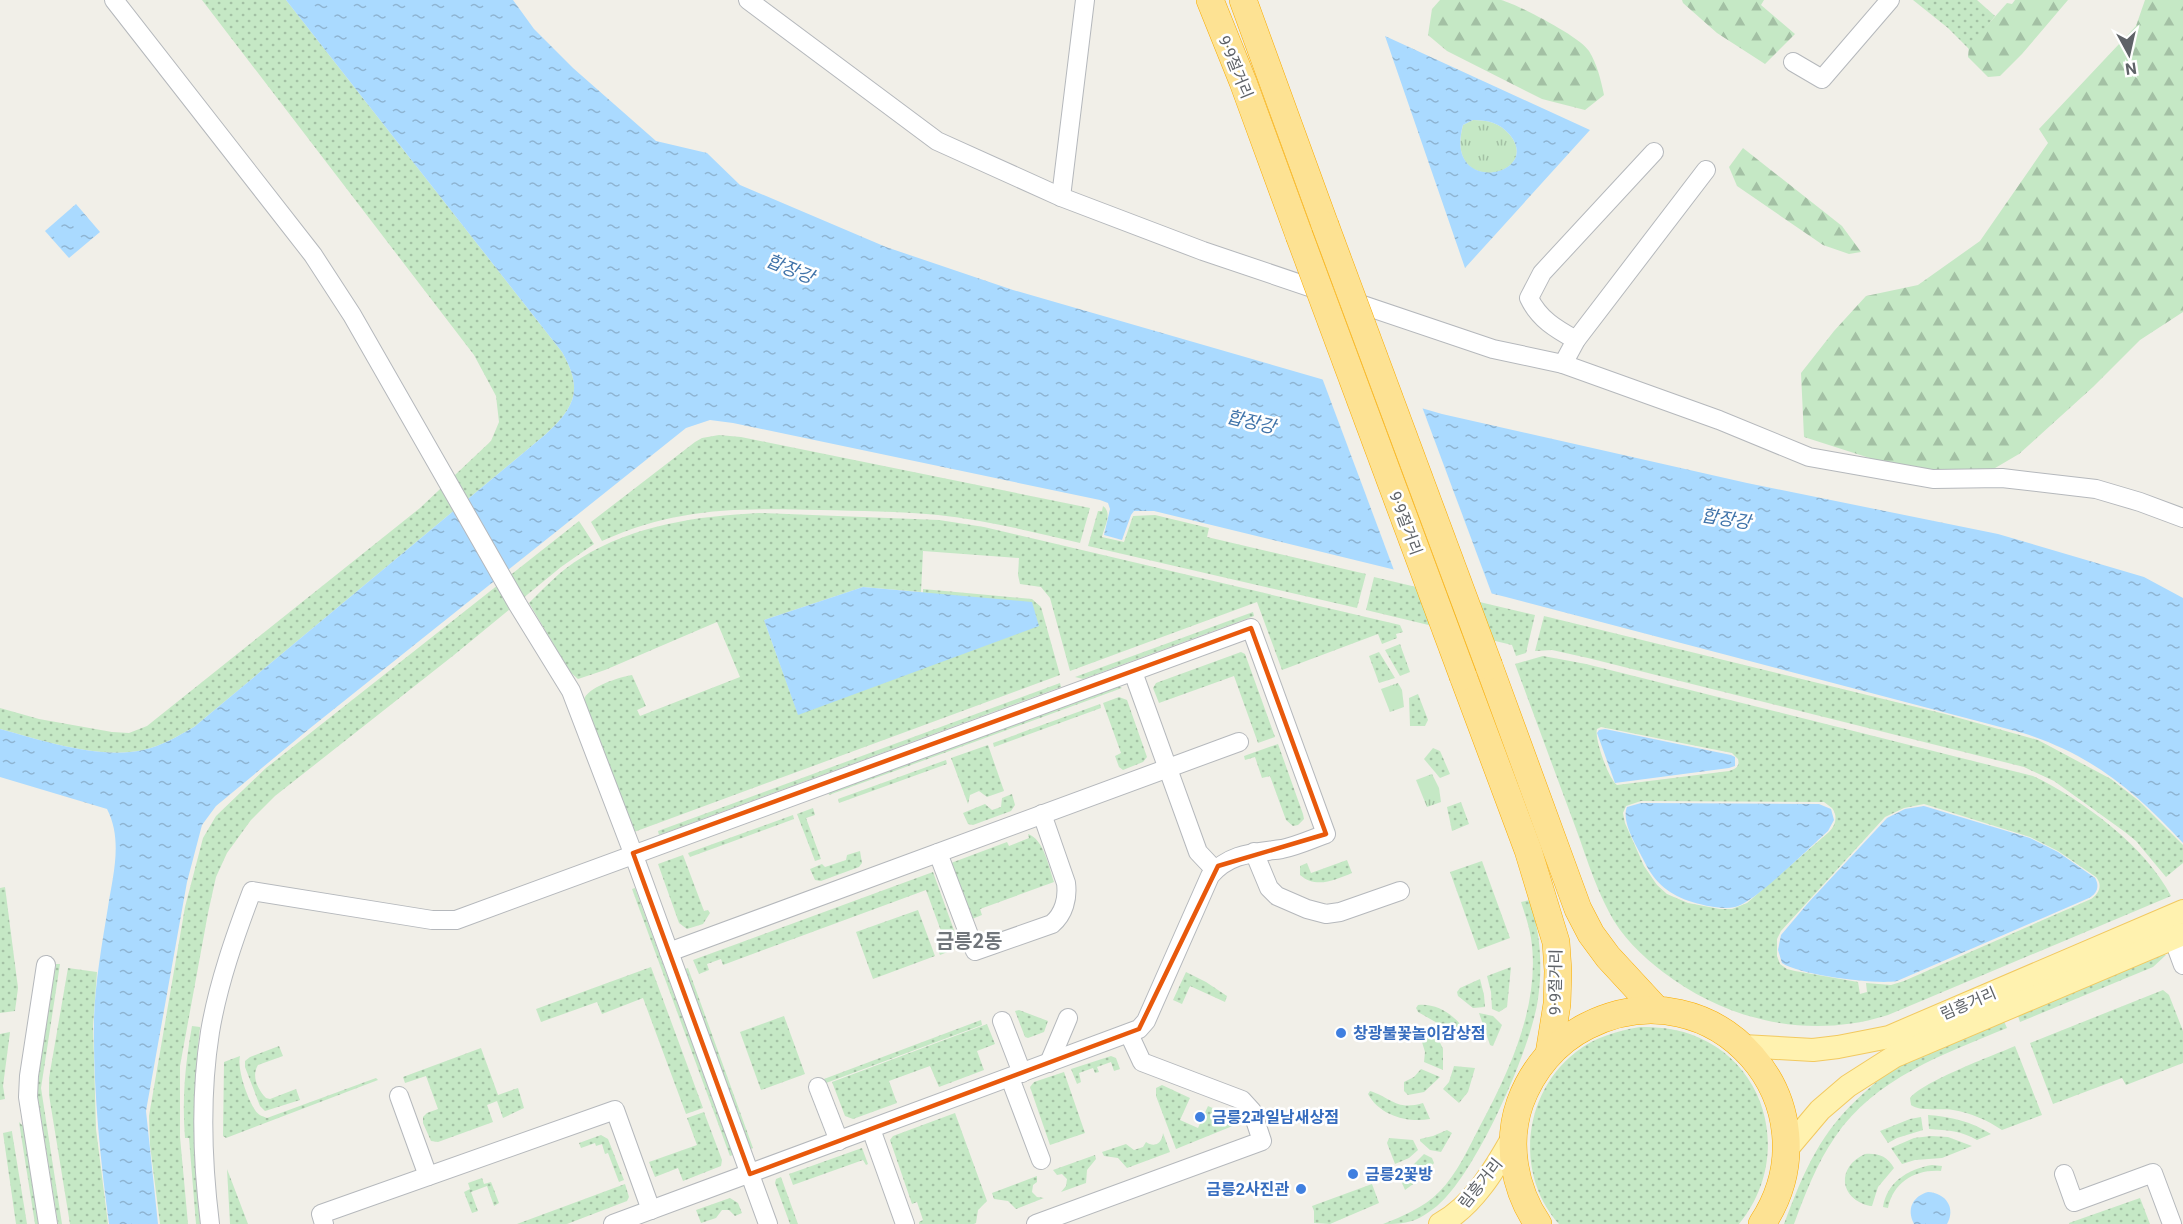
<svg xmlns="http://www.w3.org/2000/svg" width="2183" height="1224" font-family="Roboto,'Noto Sans KR',sans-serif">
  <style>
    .grass { fill: url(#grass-dots); fill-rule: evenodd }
    .forest { fill: url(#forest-firs) }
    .park { fill: url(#park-tufts) }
    .water { fill: url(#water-ripples); fill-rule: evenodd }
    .pier { fill: #f1efe8 }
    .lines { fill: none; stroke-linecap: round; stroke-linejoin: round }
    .minor-casing { stroke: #b5b8bc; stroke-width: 20 }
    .major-casing { stroke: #f2c960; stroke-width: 24 }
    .highway-casing { stroke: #f9ab00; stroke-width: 28 }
    .minor { stroke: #fff; stroke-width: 18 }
    .major { stroke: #fff2af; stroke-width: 22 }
    .highway { stroke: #fde293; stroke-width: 27 }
    .highway-bridge-casing { stroke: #f9ab00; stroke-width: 28; stroke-linecap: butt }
    .highway-bridge { stroke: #fde293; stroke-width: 27 }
    .marked { fill: none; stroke: #e8590c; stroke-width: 4.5; stroke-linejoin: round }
    .shop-dot { fill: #3f7fe0; stroke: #fff; stroke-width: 2 }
    .labels { text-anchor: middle; stroke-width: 5; stroke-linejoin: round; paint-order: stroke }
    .street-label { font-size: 16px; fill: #5f6368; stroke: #fff }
    .shop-label { font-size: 16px; font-weight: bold; fill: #366cbe; stroke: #fff; text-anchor: start }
    .water-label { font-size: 18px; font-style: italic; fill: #4174aa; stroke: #fff }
    .quarter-label { font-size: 20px; font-weight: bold; fill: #70757a; stroke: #fff }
  </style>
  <defs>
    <pattern id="grass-dots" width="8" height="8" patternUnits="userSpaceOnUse" patternTransform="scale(1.5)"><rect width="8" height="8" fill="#c5e8c5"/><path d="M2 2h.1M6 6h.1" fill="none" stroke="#a3c0a4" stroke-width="1.8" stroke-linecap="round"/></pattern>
    <pattern id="forest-firs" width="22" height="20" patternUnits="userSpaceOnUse" patternTransform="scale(1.5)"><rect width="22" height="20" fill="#c5e8c5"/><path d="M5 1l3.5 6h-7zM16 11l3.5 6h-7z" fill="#a3c0a4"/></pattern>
    <pattern id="park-tufts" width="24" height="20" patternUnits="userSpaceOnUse" patternTransform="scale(1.5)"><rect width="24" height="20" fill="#c5e8c5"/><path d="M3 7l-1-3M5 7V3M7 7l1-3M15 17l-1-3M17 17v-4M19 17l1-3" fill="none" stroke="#a3c0a4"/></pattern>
    <pattern id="water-ripples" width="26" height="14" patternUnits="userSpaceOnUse" patternTransform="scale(1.5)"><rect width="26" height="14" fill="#aadaff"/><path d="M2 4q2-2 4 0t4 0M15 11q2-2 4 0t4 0" fill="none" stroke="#8eb4d2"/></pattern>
  </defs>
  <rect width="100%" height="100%" fill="#f1efe8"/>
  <g class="grass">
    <path d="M202,0h84l276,352c21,37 14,54 -16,82l-352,293c-16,9 -32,19 -51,23 -43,10 -102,-10 -143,-21v-21l39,11 73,13 17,1 18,-7 273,-218 71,-67 8,-19 -3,-26 -22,-41z"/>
    <polygon points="1913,0 1977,0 1995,16 1969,49 1948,28"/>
    <path d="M719,435l22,2 349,71 -10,35c-47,-11 -94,-23 -142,-28 -39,-4 -79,-4 -118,-5 -81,-2 -143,-3 -218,31l-11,-19 104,-80 7,-4z"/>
    <path d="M1103,506c10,7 1,21 -1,31l22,5 9,-26 22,-1 54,13 -2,9 159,37 -9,34 -269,-62 10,-35h4z"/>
    <path d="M759,513l180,7 45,7 416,98 3,7 -7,2 1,4 -15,6 -4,-10 -96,36 -25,-68 -187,69 -20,-73 -9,-11 -21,-3 -2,-9 1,-17 -96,-7 -2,41 -58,-5 -99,33 34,94 125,-121v-4l109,10 9,8 19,68 -426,157 -50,-132c2,-12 35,-23 48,-25l14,31 -9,4 3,6 100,-39 -23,-55 -112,48 -27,9 -8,-7 -41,-69c16,-16 33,-34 52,-45 53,-33 117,-42 178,-45z"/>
    <polygon points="579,521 594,544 561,567 454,655 275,796 251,820 227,853 216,877 208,913 180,1066 180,1137 188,1224 160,1224 150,1145 149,1116 185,907 203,838 216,816 266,768"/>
    <polygon points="1374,577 1535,615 1526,653 1516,656 1512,645 1366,610"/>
    <polygon points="1253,612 1254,616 1083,679 1075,677"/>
    <polygon points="1544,616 1945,714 2038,740 2111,779 2139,801 2183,845 2183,863 2166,877 2136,841 2125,832 2054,781 2024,767 1588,658 1552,650 1535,651"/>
    <polygon points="1400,644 1410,672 1400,676 1385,650"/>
    <polygon points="1241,652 1245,654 1275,737 1258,743 1234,676 1159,703 1153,688 1156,683"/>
    <polygon points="1379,652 1395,678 1379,683 1369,656"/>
    <path d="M1543,656l43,8 447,112c49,23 113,71 138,120l-283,119c-78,25 -161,6 -225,-43 -21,-16 -42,-36 -54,-60 -16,-30 -25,-63 -37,-94 -19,-51 -38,-103 -57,-154zM1601,727l131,26 6,6c2,7 -2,10 -9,12l-112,14c-8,-5 -23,-47 -20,-56zM1641,801l183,1 8,6c6,8 4,17 -3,24l-82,71 -15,6h-12l-32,-6 -21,-9 -10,-9 -13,-19 -19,-43 -2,-10 3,-7zM1924,804l106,33 28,14 38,26c7,8 3,17 -5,22l-187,82 -13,4 -25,-2 1,9 -7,2 -2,-12 -63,-11 -8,-2 -7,-5 -3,-8v-17l4,-8 104,-114 19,-9z"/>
    <polygon points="1060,683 1061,687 659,835 658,831"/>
    <polygon points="1119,686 1122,688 829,795 828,792"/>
    <polygon points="1418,694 1428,720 1425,726 1410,726 1409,698"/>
    <polygon points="1119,697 1127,700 1147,757 1143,762 1123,770 1119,767 1115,756 1121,753 1103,703"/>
    <polygon points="1100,704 1101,708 994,747 993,743"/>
    <polygon points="1278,744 1303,814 1304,819 1298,825 1293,826 1286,820 1270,776 1262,778 1255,757 1245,760 1244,756"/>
    <polygon points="988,745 1004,791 987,797 979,791 970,795 968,804 951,758"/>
    <polygon points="1433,748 1440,751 1450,774 1440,778 1424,759"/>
    <polygon points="946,760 947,764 839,803 838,799"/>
    <polygon points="1012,794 1015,805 1011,811 973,825 968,824 963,813 985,804 992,810 1001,807 1002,798"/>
    <polygon points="1461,802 1469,824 1452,831 1447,807"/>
    <polygon points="813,808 815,815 806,818 821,859 815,861 797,814"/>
    <polygon points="793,815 794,819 690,857 688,853"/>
    <path d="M1028,834c16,5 21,34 26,48l-74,27 2,6 -10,4 -21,-56 56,-21 2,4 20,-8z"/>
    <polygon points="860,851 862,863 859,867 821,881 815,880 810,869 822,864 825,867 846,860 847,855"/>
    <polygon points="683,855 704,911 708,910 710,913 703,924 687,929 679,923 658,864"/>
    <path d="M1347,860l5,13c-17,7 -36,16 -52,2v-9l7,-3 4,10z"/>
    <polygon points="1482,861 1510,938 1478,950 1450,872"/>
    <polygon points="933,872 960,947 940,955 936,946 945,942 926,890 723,965 721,959 707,964 709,970 699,974 693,960"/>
    <polygon points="5,887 18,988 15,1011 0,1013 0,888"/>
    <polygon points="635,888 733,1155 730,1156 632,889"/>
    <path d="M1530,900c10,33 13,64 8,99 -7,50 -62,175 -101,207 -20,16 -29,18 -54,18 20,-8 40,-16 56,-32 18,-18 29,-43 41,-66 30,-56 61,-123 51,-188 -2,-12 -6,-24 -10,-36z"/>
    <polygon points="918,910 935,956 873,979 856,932"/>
    <polygon points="2163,954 2166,955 2153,967 2020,1022 2017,1013"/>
    <polygon points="56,964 60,964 41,1088 62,1224 58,1224 37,1093 37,1081"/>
    <polygon points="651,967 703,1108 686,1114 643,998 602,1014 597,1002 541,1022 536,1009"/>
    <polygon points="1511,967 1507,1007 1499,1012 1492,1009 1491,992 1487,976"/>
    <polygon points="68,968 97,972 93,1026 96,1129 108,1224 70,1224 49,1095 49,1078"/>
    <polygon points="688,968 753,1148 750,1149 685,969"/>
    <polygon points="1186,972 1206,982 1227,996 1225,1002 1190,986 1182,1004 1173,1000"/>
    <polygon points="1480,979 1484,995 1485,1007 1473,1008 1458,996 1457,992 1460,988"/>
    <polygon points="2163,990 2169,995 2183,1031 2183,1063 2126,1085 2122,1078 2053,1104 2030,1043"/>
    <path d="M1418,1005c22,-2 40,13 51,31l-18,5 -12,-17 -21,-12 -2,-4z"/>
    <polygon points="1019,1010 1048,1021 1044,1032 1028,1038 1025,1037 1015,1011"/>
    <polygon points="1479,1013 1493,1016 1502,1025 1493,1046 1490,1045"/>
    <polygon points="784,1016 805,1074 761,1090 740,1032"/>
    <path d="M2003,1019l4,9c-63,26 -132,50 -172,109 -18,26 -30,57 -41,87h-10c20,-53 37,-94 81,-132 11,-10 23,-21 37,-28 33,-17 67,-30 101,-45z"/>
    <polygon points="981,1020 982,1025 826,1083 824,1079"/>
    <polygon points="987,1024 995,1044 977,1051 984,1070 939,1087 930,1066 889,1081 897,1103 853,1119 845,1116 832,1082"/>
    <path d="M192,1026l8,1c-8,66 -7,131 0,197h-4l-7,-86h-4c-3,-41 0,-72 7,-112z"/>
    <path d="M1640,1027c17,0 33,1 50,7 80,28 102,126 49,190h-180c-45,-50 -36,-131 17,-172 19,-15 41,-21 64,-25z"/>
    <polygon points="10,1032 3,1086 5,1099 0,1100 0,1034"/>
    <polygon points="1431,1035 1437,1036 1443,1049 1443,1070 1424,1062 1425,1052 1422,1042"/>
    <path d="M279,1046l4,10 -25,9c-7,11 0,25 8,33l4,1 26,-10 4,11 -35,11 -5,-5 -15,-39v-6l5,-4z"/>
    <path d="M2015,1046l27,69 -40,15c-15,-10 -31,-17 -49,-20 -13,-2 -33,2 -42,-5l-1,-7c14,-17 82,-42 105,-52z"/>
    <polygon points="481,1048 498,1095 518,1088 524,1108 503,1118 497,1101 487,1105 493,1122 438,1142 431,1141 423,1123 423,1117 427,1113 438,1109 426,1076 405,1083 403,1077"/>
    <path d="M240,1056c-3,13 7,42 15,54 3,5 7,6 12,8l109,-40 2,2 -152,58 -3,-2 1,-74z"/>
    <polygon points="1111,1056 1116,1058 1120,1069 1114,1071 1111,1062 1097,1067 1099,1072 1095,1073 1093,1068 1079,1073 1081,1082 1077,1084 1071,1069"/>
    <polygon points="1454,1066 1475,1068 1468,1092 1459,1103 1443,1089 1449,1082"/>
    <polygon points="1421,1069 1440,1077 1424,1092 1408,1095 1404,1091 1404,1082 1414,1077"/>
    <polygon points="1064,1072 1085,1133 1050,1145 1030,1087 1034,1082"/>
    <polygon points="1162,1085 1190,1098 1180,1120 1198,1128 1208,1106 1235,1118 1235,1125 1176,1149 1156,1096 1156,1088"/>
    <path d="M1370,1091c22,7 26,20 53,12l7,16c-22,4 -50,-3 -62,-25z"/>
    <polygon points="704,1112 722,1160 721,1166 683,1181 678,1168 655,1177 649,1162 697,1145 687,1118"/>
    <polygon points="955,1113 987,1201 978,1210 976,1223 974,1224 919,1224 919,1222 923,1220 917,1202 912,1204 890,1140 893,1136"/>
    <path d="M1928,1115c24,2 42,6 63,19l-14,6c-15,-9 -30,-10 -48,-11z"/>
    <polygon points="1921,1117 1923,1130 1897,1138 1888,1143 1880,1131 1910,1119"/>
    <polygon points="19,1122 23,1126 26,1133 40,1224 35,1224"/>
    <polygon points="1447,1130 1452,1133 1441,1152 1430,1150 1420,1141 1420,1139 1433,1136"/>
    <polygon points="12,1131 12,1132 27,1224 16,1224 3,1133"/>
    <path d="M1163,1133l7,19 -43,16 -9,-10 -14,-2 -2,-4 24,-8 8,6 9,-3 3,-5c8,6 16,2 17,-9z"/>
    <polygon points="601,1135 608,1139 624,1180 619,1182 608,1153 605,1154 602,1144 596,1146 595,1143 581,1148 579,1143"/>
    <polygon points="1931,1136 1948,1137 1972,1146 1942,1158 1915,1160 1902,1164 1891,1148 1914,1138"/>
    <polygon points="1389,1138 1413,1140 1418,1150 1409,1158 1395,1164 1387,1143"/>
    <polygon points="862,1148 868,1164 866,1165 863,1160 793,1185 789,1174"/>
    <polygon points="1424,1154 1432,1158 1434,1163 1424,1176 1405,1190 1397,1171 1413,1165"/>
    <path d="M1865,1154c13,-1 22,2 29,14l-16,19 -6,19h-2c-31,-7 -34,-39 -5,-52z"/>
    <polygon points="1095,1155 1096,1159 1087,1170 1086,1183 1061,1192 1066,1186 1067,1179 1062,1174 1057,1175 1053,1170"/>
    <path d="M1932,1165l10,1 -1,5c-25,-2 -48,11 -53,37l-5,-1c4,-25 25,-38 49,-42z"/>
    <polygon points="227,1169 248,1224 230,1224"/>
    <polygon points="1037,1176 1037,1182 1033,1185 1032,1192 1037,1197 1044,1198 1016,1209 1008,1201 994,1199 992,1193"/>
    <polygon points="781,1177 798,1224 790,1224 775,1183 776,1179"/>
    <polygon points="482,1178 484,1184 491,1182 499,1203 494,1206 487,1186 471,1192 478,1211 472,1213 464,1192 470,1189 468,1183"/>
    <polygon points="625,1184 629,1197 627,1201 567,1224 517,1224"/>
    <polygon points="1372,1184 1379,1203 1330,1224 1314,1223 1314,1211 1312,1206"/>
    <polygon points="730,1198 738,1203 742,1213 735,1216 729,1210 722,1210 716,1218 701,1223 696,1210"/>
    <polygon points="2140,1198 2150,1224 2069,1224 2069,1223"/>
  </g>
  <g class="forest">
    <path d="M1440,0c16,0 47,0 61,0 16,4 80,37 88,51 8,13 12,29 15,44l-19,15 -43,-11 -95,-48 -19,-16 4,-26z"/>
    <polygon points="1682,0 1764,0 1761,5 1795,34 1765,64 1717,33 1683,3"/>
    <polygon points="2015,0 2068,0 2022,54 2000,76 1988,77 1968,57 1969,46 2007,3 2012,4"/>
    <polygon points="2145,0 2183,0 2183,312 2140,340 2093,387 2019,454 1990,471 1934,472 1882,462 1804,437 1801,373 1834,331 1866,296 1918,285 1980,241 2048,143 2039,129 2136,26"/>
    <polygon points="1743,148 1842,226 1861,252 1849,254 1823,245 1737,186 1729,167"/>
  </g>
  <g class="park">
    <path d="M1473,120c15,0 27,3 37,15 33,41 -67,63 -47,-10z"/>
    <polygon points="1398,683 1402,690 1404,707 1390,712 1381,689"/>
    <polygon points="1432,774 1439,788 1441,802 1427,807 1416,780"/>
  </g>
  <g class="water">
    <path d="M286,0h227l21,29 39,39 83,73 51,12 33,32 146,62 127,43 429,124 305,69 251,51 146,43 39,21v245c-48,-52 -91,-88 -160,-110l-517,-136 -352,-86h-20l-3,4 -9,25 -18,-5 6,-26 -2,-6 -8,-3 -367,-77 -23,-3 -24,8 -377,301 -93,77 -14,19 -15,57 -41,229 12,113h-49c-9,-68 -16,-135 -15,-204 1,-37 8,-76 14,-113 5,-32 15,-67 -1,-98l-107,-32v-48c41,11 100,31 143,21 19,-4 35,-14 51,-23l352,-293c30,-28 37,-45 16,-82z"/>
    <path d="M1385,36l205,94 -125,138zM1473,120c15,0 27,3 37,15 33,41 -67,62 -47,-10z"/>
    <polygon points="76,204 100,232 69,258 45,231"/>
    <polygon points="863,587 1032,602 1039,626 798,715 764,620"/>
    <polygon points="1605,729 1731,755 1735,757 1735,766 1729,768 1615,783 1597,733 1599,730"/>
    <path d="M1641,803l178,1 12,5 3,11 -6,11c-18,16 -74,72 -93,76 -14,3 -33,-2 -46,-6 -23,-8 -36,-21 -46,-42 -7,-14 -22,-38 -16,-52z"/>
    <path d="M1924,806l106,32 28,14 37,26c5,8 2,16 -6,20l-192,83c-21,4 -97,-6 -115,-18l-4,-13 3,-15 27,-32 79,-85 18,-9z"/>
    <path d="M1928,1192c18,1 28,16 19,32h-33c-8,-15 -1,-28 14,-32z"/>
  </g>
  <polygon class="pier" points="1321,375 1421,404 1493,597 1395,573"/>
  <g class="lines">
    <defs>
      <g id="minor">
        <polyline points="114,0 313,255 352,315 518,605 571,691 633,853 768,1224"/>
        <polyline points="748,0 937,141 1061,197 1203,251 1493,349 1563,364 1719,420 1809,457 1933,479 2002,478 2096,489 2140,502 2183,518"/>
        <polyline points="1793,62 1822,79 1890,0"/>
        <polyline points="1061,197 1085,0"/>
        <path d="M1576,340c-20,-11 -37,-21 -47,-42l13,-25 112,-121"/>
        <polyline points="1563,364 1576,340 1706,170"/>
        <polyline points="1133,672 1198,852 1215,870"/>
        <polyline points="1254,852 1269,888 1277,896 1307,909 1326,914 1340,912 1400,891"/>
        <path d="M938,853l37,98 77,-27c12,-10 16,-26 14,-41l-24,-69"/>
        <polyline points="2173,938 2183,965"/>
        <polyline points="669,952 1239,742"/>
        <polyline points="46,965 29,1076 28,1097 48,1224"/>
        <polyline points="1002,1021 1022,1073"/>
        <polyline points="1049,1063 1068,1018"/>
        <polyline points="1010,1078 1041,1160"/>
        <polyline points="818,1087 839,1141"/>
        <polyline points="399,1096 428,1176"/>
        <polyline points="871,1129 905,1224"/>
        <polyline points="2064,1174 2074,1202 2153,1173 2172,1224"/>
        <path d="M210,1224c-8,-64 -10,-129 0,-192 8,-48 25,-96 42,-141l180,29h24l795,-292 75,206c-14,5 -29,12 -44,15 -28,4 -53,4 -72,27l-64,145 -7,8 -526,195"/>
        <polyline points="324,1224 321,1214 615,1110 651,1210"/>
        <polyline points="1036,1224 1262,1141 1252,1111 1242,1100 1142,1062 1129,1034"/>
      </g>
      <g id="major">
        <polyline points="1743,1046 1813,1050 1838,1047 1889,1037 2183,911"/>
        <polyline points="1787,1149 1820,1110 1848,1086 1895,1056 2183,934"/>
        <path d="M1440,1224c33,-18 55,-55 73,-87"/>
      </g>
      <g id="highway">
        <polyline points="1210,0 1243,82 1299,235"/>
        <polyline points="1243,0 1325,225"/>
        <polyline points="1489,666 1578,909 1591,934 1608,957 1657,1010"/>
        <polyline points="1463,676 1528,850 1556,942 1558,971 1557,1004 1549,1054"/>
        <path d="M1538,1224c-24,-35 -32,-81 -18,-121 12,-33 35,-61 67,-77 128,-64 253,79 175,198"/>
      </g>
    </defs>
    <use href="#minor" class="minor-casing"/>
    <use href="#major" class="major-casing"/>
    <use href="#highway" class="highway-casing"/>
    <use href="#minor" class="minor"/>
    <use href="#major" class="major"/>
    <use href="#highway" class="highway"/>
    <defs>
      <g id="highway-bridge">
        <polyline points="1325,225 1489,666"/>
        <polyline points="1299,235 1463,676"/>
      </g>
    </defs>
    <use href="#highway-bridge" class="highway-bridge-casing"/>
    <use href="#highway-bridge" class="highway-bridge"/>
  </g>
  <path class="marked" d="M1251,628l75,206 -108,32 -79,163 -389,145 -117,-321z"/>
  <g class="shop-dot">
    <circle cx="1341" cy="1033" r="6"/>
    <circle cx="1200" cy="1117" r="6"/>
    <circle cx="1353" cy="1174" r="6"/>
    <circle cx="1301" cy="1189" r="6"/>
  </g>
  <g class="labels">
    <g class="street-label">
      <text transform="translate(1236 67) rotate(68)" y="6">9·9절거리</text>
      <text transform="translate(1406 523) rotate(70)" y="6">9·9절거리</text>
      <text transform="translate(1555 982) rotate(-89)" y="6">9·9절거리</text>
      <text transform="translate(1968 1003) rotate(-23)" y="6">림흥거리</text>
      <text transform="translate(1480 1183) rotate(-51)" y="6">림흥거리</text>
    </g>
    <g class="shop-label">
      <text x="1353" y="1039">창광불꽃놀이감상점</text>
      <text x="1212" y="1123">금릉2과일남새상점</text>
      <text x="1365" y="1180">금릉2꽃방</text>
      <text x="1289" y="1195" text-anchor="end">금릉2사진관</text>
    </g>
    <g class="water-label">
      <text transform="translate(790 269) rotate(22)" y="6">합장강</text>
      <text transform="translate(1251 422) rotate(13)" y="6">합장강</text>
      <text transform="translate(1726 519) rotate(9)" y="6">합장강</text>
    </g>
    <g class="quarter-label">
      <text x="969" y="948">금릉2동</text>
    </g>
  </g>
  <g transform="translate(2129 54) rotate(172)" stroke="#ffffff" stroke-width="4.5" paint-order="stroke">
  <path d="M0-4.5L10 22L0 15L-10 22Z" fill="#5f6368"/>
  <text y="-9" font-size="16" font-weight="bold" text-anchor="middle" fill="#5f6368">N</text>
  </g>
</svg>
